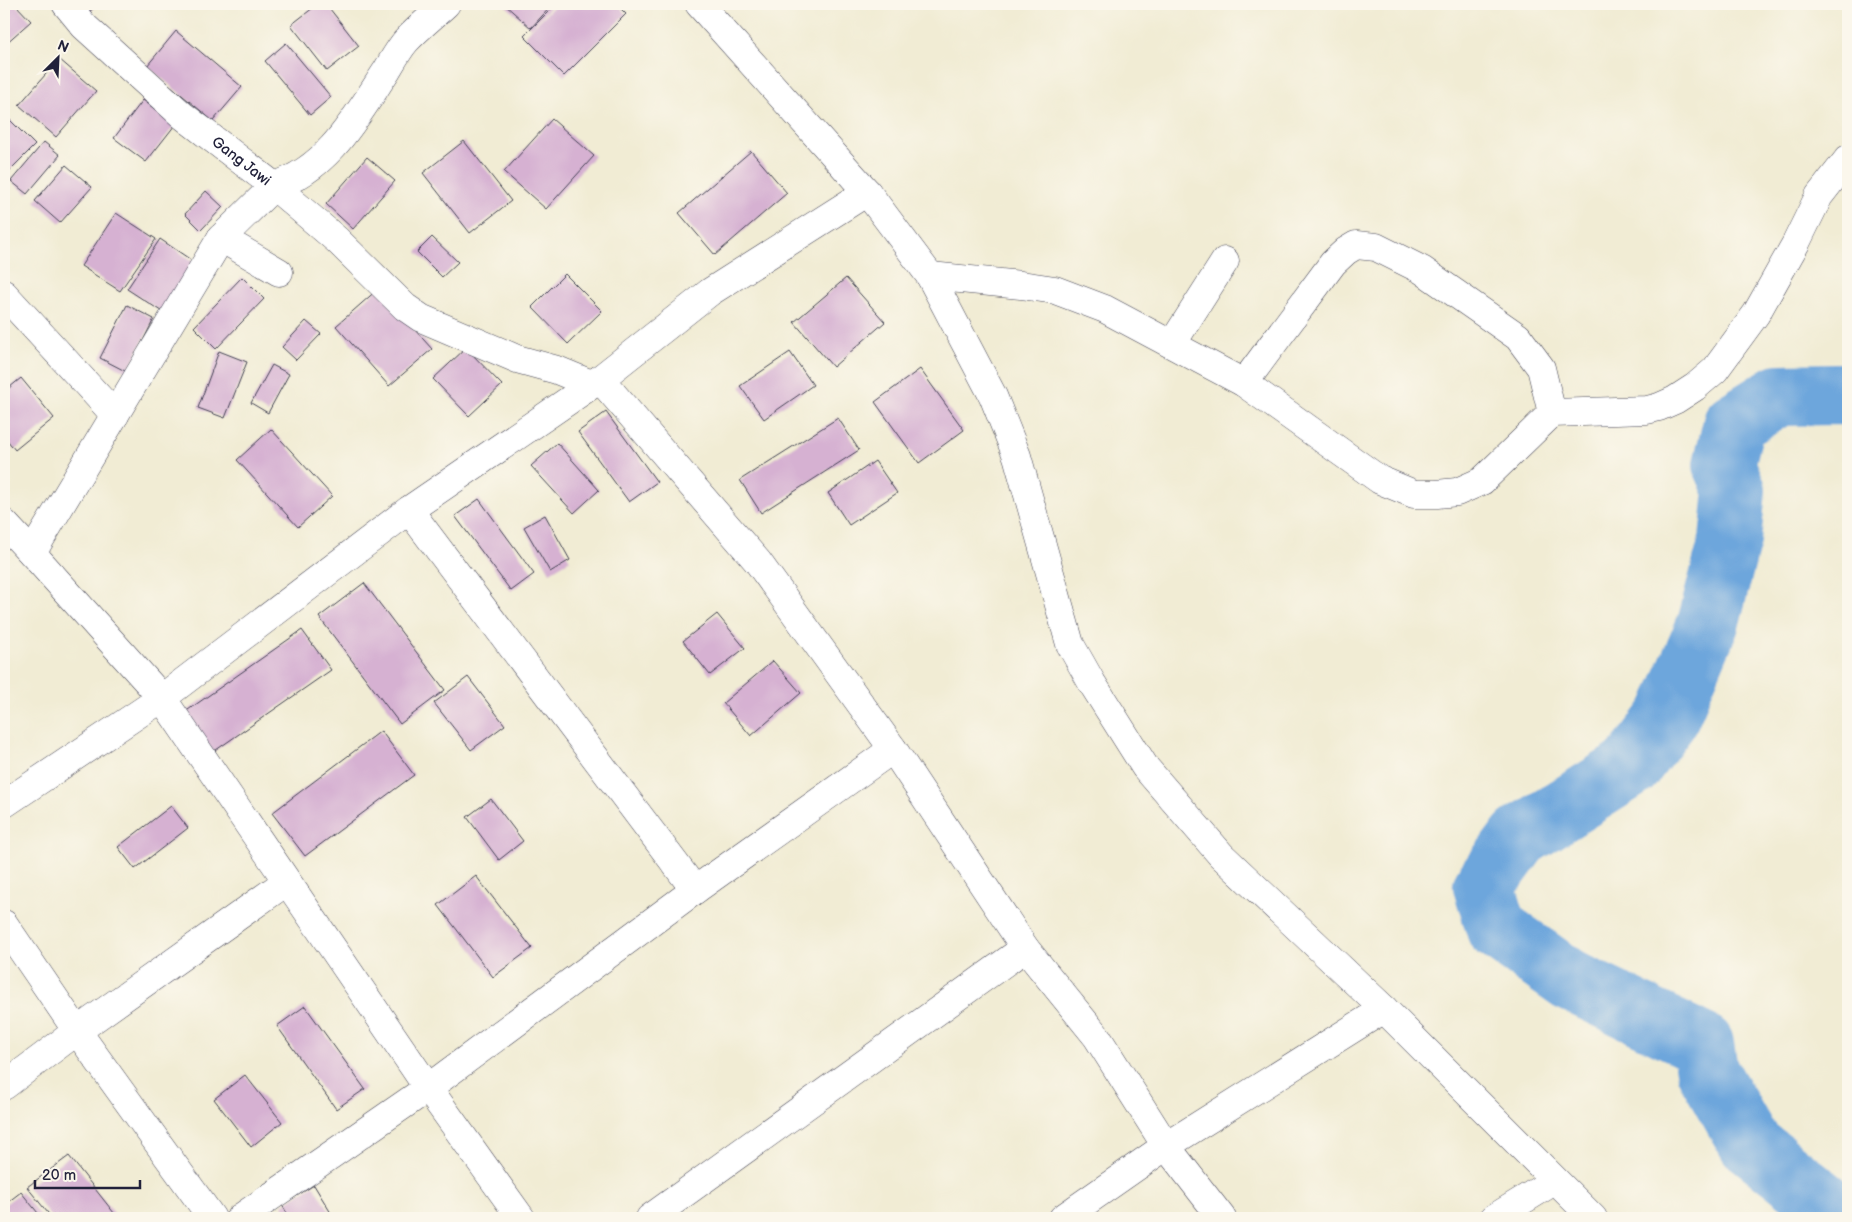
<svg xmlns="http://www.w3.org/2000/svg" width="1852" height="1222" font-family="'Balsamiq Sans',sans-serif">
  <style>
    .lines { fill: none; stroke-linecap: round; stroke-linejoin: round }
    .river { stroke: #6da6dc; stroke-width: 62 }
    .building { fill: #d6b1d2 }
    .minor-casing { stroke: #414052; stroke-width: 29 }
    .minor { stroke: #fff; stroke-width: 28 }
    .labels { text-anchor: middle; stroke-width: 4; stroke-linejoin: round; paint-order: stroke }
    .street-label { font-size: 15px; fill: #22223b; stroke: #fbf7ec }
  </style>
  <rect width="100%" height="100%" fill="#fbf7ec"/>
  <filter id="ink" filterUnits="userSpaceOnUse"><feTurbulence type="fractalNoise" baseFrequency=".02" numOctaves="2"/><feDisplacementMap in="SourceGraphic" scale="10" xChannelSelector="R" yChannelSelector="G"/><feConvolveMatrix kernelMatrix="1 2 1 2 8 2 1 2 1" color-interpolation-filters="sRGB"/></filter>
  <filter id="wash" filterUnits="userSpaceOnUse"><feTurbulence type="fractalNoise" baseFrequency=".0096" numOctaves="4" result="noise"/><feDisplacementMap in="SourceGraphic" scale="20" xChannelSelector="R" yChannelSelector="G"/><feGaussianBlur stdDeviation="1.12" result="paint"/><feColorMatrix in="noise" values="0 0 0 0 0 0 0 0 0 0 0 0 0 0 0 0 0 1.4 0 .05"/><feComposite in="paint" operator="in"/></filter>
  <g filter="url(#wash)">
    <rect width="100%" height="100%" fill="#f1ecd4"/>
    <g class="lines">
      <polyline class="river" points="1844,1218 1749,1143 1707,1070 1703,1044 1569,980 1497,929 1484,886 1520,837 1631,767 1669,716 1708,624 1730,540 1735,490 1724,465 1734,423 1779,395 1839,394 1848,395"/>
    </g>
    <g id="blocks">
      <g class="building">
        <polygon points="4,4 15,4 31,21 4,45"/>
        <polygon points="80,4 98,4 88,13"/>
        <polygon points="318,4 326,4 359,46 327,71 291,25"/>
        <polygon points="504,4 553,4 531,28"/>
        <polygon points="556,4 616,4 626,14 564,76 524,36"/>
        <polygon points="176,31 242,87 213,121 147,66"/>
        <polygon points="286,43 331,97 310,115 265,61"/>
        <polygon points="59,59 96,91 56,137 19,105"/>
        <polygon points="143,100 175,125 146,162 114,138"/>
        <polygon points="4,114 35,145 4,176"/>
        <polygon points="552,119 594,156 546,209 504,172"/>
        <polygon points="464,141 511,201 470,233 423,173"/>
        <polygon points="44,142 60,155 27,194 11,181"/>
        <polygon points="751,151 787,193 715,255 679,213"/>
        <polygon points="367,157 395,181 353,229 326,204"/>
        <polygon points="66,165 92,187 60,223 35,201"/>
        <polygon points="206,191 223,207 201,230 185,214"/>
        <polygon points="116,213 156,239 120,291 81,266"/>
        <polygon points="432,237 458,262 442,277 417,252"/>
        <polygon points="160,239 200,266 167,315 127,289"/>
        <polygon points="565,274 602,311 568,344 532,307"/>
        <polygon points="242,277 264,299 216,349 194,327"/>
        <polygon points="846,278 885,322 833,367 794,322"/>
        <polygon points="378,289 432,349 389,386 336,326"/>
        <polygon points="127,305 154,319 127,372 100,358"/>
        <polygon points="306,321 321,334 296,360 282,347"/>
        <polygon points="466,348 502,385 469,416 433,379"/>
        <polygon points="219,351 247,362 225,418 198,408"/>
        <polygon points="790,352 813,385 764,419 740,386"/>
        <polygon points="272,365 289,374 268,413 251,403"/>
        <polygon points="920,369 964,430 919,463 875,402"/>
        <polygon points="21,378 54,418 15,450 4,436 4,392"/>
        <polygon points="606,412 657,482 629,502 578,432"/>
        <polygon points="838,418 859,450 761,513 740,480"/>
        <polygon points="271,429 332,496 298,527 237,460"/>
        <polygon points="557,443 599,490 574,513 531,466"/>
        <polygon points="875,461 897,493 849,525 828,493"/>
        <polygon points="479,499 534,574 511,591 455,516"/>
        <polygon points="545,515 570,560 550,572 524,527"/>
        <polygon points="364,583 445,690 400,724 319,617"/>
        <polygon points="717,614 745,648 710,675 683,641"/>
        <polygon points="302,630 331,670 206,757 178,717"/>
        <polygon points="773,661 801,693 751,736 723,703"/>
        <polygon points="468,677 505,725 471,750 434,703"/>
        <polygon points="381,731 414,775 305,856 272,813"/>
        <polygon points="491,799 523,841 499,860 467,817"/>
        <polygon points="171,806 188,828 135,869 118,847"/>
        <polygon points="476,876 532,948 493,977 438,905"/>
        <polygon points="305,1006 365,1089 336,1109 277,1026"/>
        <polygon points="245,1075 282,1122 251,1147 214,1099"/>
        <polygon points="69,1156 118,1218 52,1218 27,1187"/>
        <polygon points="314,1185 334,1218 290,1218 282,1205"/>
        <polygon points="21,1192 42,1218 5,1218 4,1216 4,1205"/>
      </g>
    </g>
  </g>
  <g filter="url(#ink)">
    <use href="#blocks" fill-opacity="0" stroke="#414052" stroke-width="1"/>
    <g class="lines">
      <defs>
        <g id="minor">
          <path id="s1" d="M66,4l18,22 98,89 92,71c55,-17 83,-71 113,-116 6,-10 12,-21 19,-29 12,-13 27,-25 40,-37"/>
          <polyline points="699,4 867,192 930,276 993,396 1017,456 1070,644 1092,683 1145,767 1221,855 1384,1009 1593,1218"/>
          <polyline points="221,238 279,272"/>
          <polyline points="930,276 1021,285 1055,290 1105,309 1244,383 1380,480 1414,494 1437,494 1457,492 1482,481 1552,413"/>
          <polyline points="4,294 115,415"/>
          <polyline points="1172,344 1225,261"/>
          <polyline points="600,379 758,562 893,749 1025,948 1097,1037 1166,1146 1222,1218"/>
          <polyline points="1244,383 1333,263 1346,251 1356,245 1376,247 1422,270 1518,337 1541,368 1552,413 1647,410 1659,407 1675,400 1695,387 1715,370 1756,314 1796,243 1819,196 1848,159"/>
          <polyline points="409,510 695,890"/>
          <polyline points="4,523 32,553"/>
          <polyline points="4,804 162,698 409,510 600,379 710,292 867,192"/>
          <polyline points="4,924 77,1031 212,1218"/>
          <polyline points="4,1086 77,1031 286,882"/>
          <polyline points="240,1218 428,1088 695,890 893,749"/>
          <polyline points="521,1218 428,1088 162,698 32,553 221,238 274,186 337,240 405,307 421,318 517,359 557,370 591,384"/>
          <polyline points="650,1218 1025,948"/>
          <polyline points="1063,1218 1166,1146 1384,1009"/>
          <polyline points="1494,1218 1554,1181"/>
        </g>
      </defs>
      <use href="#minor" class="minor-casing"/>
      <use href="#minor" class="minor"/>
    </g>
  </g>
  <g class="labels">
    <g class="street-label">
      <text dy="5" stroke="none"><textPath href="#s1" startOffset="236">Gang Jawi</textPath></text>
    </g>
  </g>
  <rect width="1852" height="1222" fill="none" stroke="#fbf7ec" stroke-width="20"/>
  <g transform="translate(58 58) rotate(24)" stroke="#fbf7ec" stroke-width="4" paint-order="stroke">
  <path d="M0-4L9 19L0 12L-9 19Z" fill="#22223b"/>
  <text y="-8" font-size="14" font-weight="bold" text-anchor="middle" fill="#22223b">N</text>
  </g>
  <path d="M35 1180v8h105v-8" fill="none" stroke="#22223b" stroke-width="2.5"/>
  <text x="42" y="1180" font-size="15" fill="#22223b" stroke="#fbf7ec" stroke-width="4" paint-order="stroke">20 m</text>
</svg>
